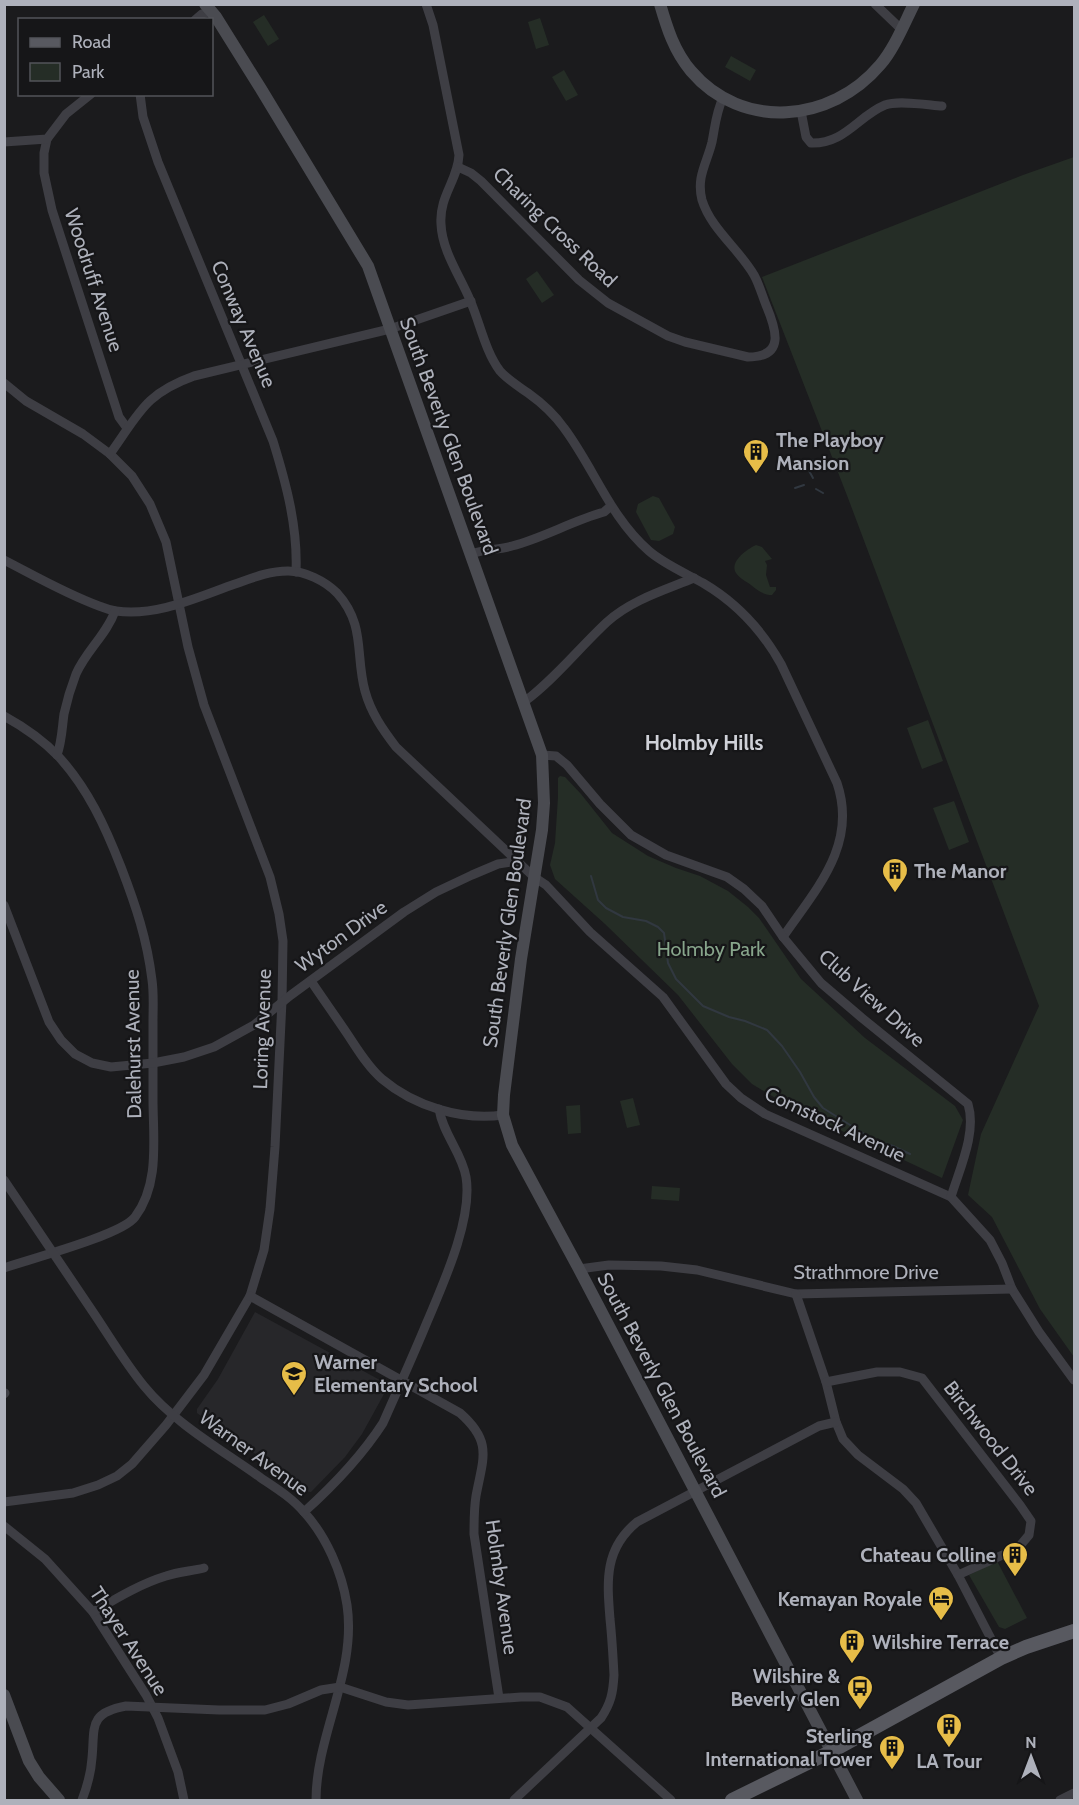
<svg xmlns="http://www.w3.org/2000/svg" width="1079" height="1805" font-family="Cabin,sans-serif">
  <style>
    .built { fill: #27272a }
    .green { fill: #252d26 }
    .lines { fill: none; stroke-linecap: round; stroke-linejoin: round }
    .stream { stroke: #313840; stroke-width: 2 }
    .street { stroke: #3e3e44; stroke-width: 9 }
    .secondary { stroke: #4a4b51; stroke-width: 12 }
    .primary { stroke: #585960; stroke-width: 14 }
    .labels { text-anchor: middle; stroke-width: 4.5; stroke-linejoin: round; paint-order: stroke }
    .street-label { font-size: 20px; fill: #aeb1bb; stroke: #161618 }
    .poi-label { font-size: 20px; font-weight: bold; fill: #aeb1bb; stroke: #161618; text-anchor: start }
    .park-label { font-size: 20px; fill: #87a58b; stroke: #161618 }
    .neighbourhood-label { font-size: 21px; font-weight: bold; fill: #cfd1d8; stroke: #161618 }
  </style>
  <rect width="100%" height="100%" fill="#1b1b1d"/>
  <polygon class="built" points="255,1312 389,1385 362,1434 345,1457 311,1492 304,1491 279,1469 240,1444 197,1413 197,1409 218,1379"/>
  <g class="green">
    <polygon points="264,15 279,39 268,46 253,22"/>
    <polygon points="540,18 549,45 536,49 528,22"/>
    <polygon points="731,56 756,70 750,81 725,67"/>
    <polygon points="564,70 578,95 566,101 552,77"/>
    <polygon points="1074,157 1074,1357 1040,1309 992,1217 968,1195 981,1134 1039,1006 848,498 762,277 1023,175"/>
    <polygon points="537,271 554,295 542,303 526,279"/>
    <polygon points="653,496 659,498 675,527 673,534 659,541 651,540 636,512 638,504"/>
    <path d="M756,545l6,2 10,12 -7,2 2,4 -1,10 4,12h6v3l-4,5c-8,0 -14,-4 -21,-10 -4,-3 -12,-7 -15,-12 -7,-11 11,-24 20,-28z"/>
    <polygon points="928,720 943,761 922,769 907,728"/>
    <polygon points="560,776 565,777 581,794 612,833 648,856 676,868 700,876 728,891 748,907 759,918 801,979 865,1038 955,1106 963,1120 942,1178 789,1106 752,1084 732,1064 678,995 605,924 555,879 550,865 555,843 558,797 558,778"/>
    <polygon points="954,801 969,842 949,850 933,808"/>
    <polygon points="633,1098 640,1125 627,1128 620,1101"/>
    <polygon points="580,1105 581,1133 568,1134 566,1106"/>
    <polygon points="652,1186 680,1188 679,1201 651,1199"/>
    <polygon points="997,1561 1027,1618 1005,1629 999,1627 969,1575"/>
  </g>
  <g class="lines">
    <g class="stream">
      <polyline points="809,459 826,465 829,464"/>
      <polyline points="806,461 808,469 813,478"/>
      <polyline points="795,488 804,485"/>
      <polyline points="816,489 823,493"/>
      <polyline points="591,876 598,900 606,908 623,917 646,921 658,927 664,933 668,963 676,979 703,1006 729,1017 745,1021 767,1030 782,1046 800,1072 814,1097 823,1108 874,1140 893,1146 910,1154"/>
    </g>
    <g class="street">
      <path d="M426,4l7,21 26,130c-1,25 -20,41 -18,69 1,27 19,52 29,76 10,23 15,51 30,71 8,9 18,15 28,22 14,10 26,21 36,35 30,40 46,89 85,123 15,13 36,22 54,32 34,20 59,47 78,81l56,119c21,62 -21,106 -54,154"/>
      <polyline points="875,4 901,29"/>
      <polyline points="195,20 202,14 211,11"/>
      <path d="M140,94l3,23 15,45 115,279c13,42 25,86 23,131"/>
      <path d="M801,111l5,26 5,6c34,1 47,-27 74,-38 13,-5 43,0 57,1"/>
      <polyline points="47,139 44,153 44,173 52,210 119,417 127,428"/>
      <polyline points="4,142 47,139 66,114 91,94"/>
      <path d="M458,167l13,6 10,8 98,99 29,23 60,33 17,6 63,15c38,0 28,-28 18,-52 -4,-10 -7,-21 -12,-30 -15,-26 -43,-46 -52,-75 -6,-23 5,-37 10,-58 3,-15 4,-30 11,-44"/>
      <polyline points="4,383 26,401 83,434 110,454 132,476 150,504 166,542 188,647 204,705 270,877 279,914 283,941 282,1001 275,1147 270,1209 264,1250 250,1296 204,1375 166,1425 132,1464 117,1476 98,1485 73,1493 4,1502"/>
      <path d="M110,454c29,-40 34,-60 84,-78l196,-47 81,-28"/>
      <path d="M471,554c13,-5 27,-4 41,-8 31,-8 60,-25 92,-34l7,-6"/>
      <path d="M4,560c31,16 62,34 95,46 5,2 11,4 17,5 40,6 82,-14 119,-27 17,-6 34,-13 53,-13 17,0 37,10 49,22 29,32 18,62 28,98 6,22 18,39 31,56l138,130 12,8 44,47 73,65 63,87 15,14 24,16 186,83 39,43 12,23 10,26 27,43 35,48"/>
      <path d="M524,702c31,-23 55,-54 83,-80 24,-22 58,-32 87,-44"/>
      <path d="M4,716c20,11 39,24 55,41 29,32 46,69 62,110 15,39 26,72 31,113 2,14 1,28 1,41 0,26 0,52 0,78 0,40 7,85 -18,118 -13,18 -105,42 -131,51"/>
      <path d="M57,755c5,-14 5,-27 7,-41 3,-14 7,-27 12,-40 10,-23 31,-40 39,-63"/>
      <path d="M542,755l14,1 11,9 33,39 31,31 35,20 61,22 17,12 18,17 21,31 38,46 41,35 106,86c9,29 -9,66 -17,93"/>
      <polyline points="4,905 49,1022 61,1040 75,1054 92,1063 111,1067 153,1063 184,1057 214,1047 254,1025 291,995 404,912 436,892 472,875 498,864 518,861"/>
      <path d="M311,981c12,18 25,36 37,54 10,15 20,32 34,44 32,27 80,42 121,36"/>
      <path d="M4,1180c30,45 61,90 91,135 16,24 31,49 49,71 31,38 78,64 117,92 15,10 31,20 43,34 22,24 38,60 43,93 10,67 -31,130 -31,195"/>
      <polyline points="579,1269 609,1265 661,1266 697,1270 796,1294 1012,1289"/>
      <polyline points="796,1294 826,1382 836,1422 843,1439 858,1455 903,1489 916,1503 958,1575 1001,1658"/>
      <path d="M250,1296l210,117c33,29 23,45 16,83 -2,12 -2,25 -2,38l25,164"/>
      <polyline points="826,1382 877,1372 900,1372 922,1378 1020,1505 1031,1521 1029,1535 1018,1548 958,1575"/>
      <polyline points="4,1394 5,1393"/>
      <path d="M304,1512c30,-27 57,-55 79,-89 15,-34 30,-67 44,-101 16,-38 46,-103 39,-145 -4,-24 -23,-43 -27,-68"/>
      <polyline points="4,1526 45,1559 93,1612 146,1695 158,1718 178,1772 184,1800"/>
      <path d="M93,1612c24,-14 47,-28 73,-36 12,-4 26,-5 38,-8"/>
      <path d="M82,1800c5,-13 9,-27 10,-42 3,-31 -4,-45 34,-52l93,4h46l23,-6 33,-14 19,-3 46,15 22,3 113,-8h19l27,10 104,93"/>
      <path d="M514,1800l87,-82c10,-15 12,-25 13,-43 -1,-19 -2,-37 -4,-56 -3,-38 -6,-70 27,-97l182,-96 17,-4"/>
      <polyline points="1060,1800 1074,1793"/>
    </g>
    <g class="secondary">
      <polyline points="205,4 216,17 261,89 368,266 542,755 544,803 542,830 521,959 504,1095 503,1115 512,1145 579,1269 857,1800"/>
      <path d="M660,4c7,24 14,47 31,67 51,60 140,52 189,-6 14,-16 24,-41 34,-61"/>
      <polyline points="4,1695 29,1761 39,1777 59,1800"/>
    </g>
    <polyline class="primary" points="732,1800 832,1751 1001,1658 1026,1647 1074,1631"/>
  </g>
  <defs>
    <symbol id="building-pin" viewBox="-11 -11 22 30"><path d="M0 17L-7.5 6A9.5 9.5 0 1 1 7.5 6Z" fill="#e7bd48" stroke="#161618"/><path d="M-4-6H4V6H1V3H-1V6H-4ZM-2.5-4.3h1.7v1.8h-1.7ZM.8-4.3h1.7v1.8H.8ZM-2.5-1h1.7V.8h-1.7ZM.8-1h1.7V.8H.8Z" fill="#111"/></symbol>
    <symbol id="school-pin" viewBox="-11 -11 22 30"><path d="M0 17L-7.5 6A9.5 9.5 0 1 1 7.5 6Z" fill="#e7bd48" stroke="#161618"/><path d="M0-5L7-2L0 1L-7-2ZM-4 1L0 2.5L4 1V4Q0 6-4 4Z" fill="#111"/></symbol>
    <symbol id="hotel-pin" viewBox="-11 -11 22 30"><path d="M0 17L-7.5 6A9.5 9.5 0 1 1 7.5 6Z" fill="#e7bd48" stroke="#161618"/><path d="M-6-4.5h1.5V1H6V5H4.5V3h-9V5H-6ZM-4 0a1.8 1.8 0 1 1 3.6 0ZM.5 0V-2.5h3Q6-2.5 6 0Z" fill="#111"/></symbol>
    <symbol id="bus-pin" viewBox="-11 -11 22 30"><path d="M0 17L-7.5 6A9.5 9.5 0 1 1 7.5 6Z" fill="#e7bd48" stroke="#161618"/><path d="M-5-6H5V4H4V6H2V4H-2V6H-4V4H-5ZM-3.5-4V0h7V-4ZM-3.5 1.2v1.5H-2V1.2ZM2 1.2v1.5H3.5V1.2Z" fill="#111"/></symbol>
  </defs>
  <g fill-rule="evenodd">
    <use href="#building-pin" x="741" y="437" width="30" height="40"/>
    <use href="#building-pin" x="880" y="856" width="30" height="40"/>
    <use href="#school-pin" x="279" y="1359" width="30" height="40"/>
    <use href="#building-pin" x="1000" y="1540" width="30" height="40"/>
    <use href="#hotel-pin" x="926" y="1584" width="30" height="40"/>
    <use href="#building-pin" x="837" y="1627" width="30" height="40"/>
    <use href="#bus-pin" x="845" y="1673" width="30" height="40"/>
    <use href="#building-pin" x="934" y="1711" width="30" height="40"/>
    <use href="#building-pin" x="877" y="1733" width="30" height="40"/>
  </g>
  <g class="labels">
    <g class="street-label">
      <text transform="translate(555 227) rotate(44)" y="7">Charing Cross Road</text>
      <text transform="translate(94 280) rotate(72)" y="7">Woodruff Avenue</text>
      <text transform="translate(244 324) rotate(67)" y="7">Conway Avenue</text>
      <text transform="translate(449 436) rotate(70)" y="7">South Beverly Glen Boulevard</text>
      <text transform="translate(507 923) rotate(-82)" y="7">South Beverly Glen Boulevard</text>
      <text transform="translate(341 936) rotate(-36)" y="7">Wyton Drive</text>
      <text transform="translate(872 998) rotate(42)" y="7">Club View Drive</text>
      <text transform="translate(262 1029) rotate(-88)" y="7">Loring Avenue</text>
      <text transform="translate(133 1044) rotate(-91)" y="7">Dalehurst Avenue</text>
      <text transform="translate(835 1124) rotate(25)" y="7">Comstock Avenue</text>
      <text x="866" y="1279">Strathmore Drive</text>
      <text transform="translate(662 1385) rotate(62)" y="7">South Beverly Glen Boulevard</text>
      <text transform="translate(991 1438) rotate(52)" y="7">Birchwood Drive</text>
      <text transform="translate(254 1453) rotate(36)" y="7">Warner Avenue</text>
      <text transform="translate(502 1587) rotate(82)" y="7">Holmby Avenue</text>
      <text transform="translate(129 1641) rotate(57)" y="7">Thayer Avenue</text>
    </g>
    <g class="poi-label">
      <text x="776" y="447">The Playboy<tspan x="776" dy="23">Mansion</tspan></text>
      <text x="914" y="878">The Manor</text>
      <text x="314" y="1369">Warner<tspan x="314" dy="23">Elementary School</tspan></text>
      <text x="996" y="1562" text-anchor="end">Chateau Colline</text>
      <text x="922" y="1606" text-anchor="end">Kemayan Royale</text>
      <text x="872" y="1649">Wilshire Terrace</text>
      <text x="840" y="1683" text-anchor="end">Wilshire &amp;<tspan x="840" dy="23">Beverly Glen</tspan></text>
      <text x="872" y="1743" text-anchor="end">Sterling<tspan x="872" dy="23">International Tower</tspan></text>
      <text x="949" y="1768" text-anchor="middle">LA Tour</text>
    </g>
    <g class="park-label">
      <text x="711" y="956">Holmby Park</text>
    </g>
    <g class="neighbourhood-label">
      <text x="704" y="750">Holmby Hills</text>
    </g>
  </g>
  <rect width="1079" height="1805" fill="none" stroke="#aeb1bb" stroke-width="12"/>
  <rect x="18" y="18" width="195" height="78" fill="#161618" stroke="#535459" stroke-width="1.5"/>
  <rect x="30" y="38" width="30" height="9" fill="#585960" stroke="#535459" stroke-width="1.5"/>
  <text x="72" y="48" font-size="18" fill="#aeb1bb">Road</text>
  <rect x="30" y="63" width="30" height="18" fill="#252d26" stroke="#535459" stroke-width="1.5"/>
  <text x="72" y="78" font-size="18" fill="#aeb1bb">Park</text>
  <g transform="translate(1031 1757)" stroke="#161618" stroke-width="4.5" paint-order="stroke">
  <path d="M0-4.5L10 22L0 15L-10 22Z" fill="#aeb1bb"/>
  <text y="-9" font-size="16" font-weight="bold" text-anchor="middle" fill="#aeb1bb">N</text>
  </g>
</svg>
